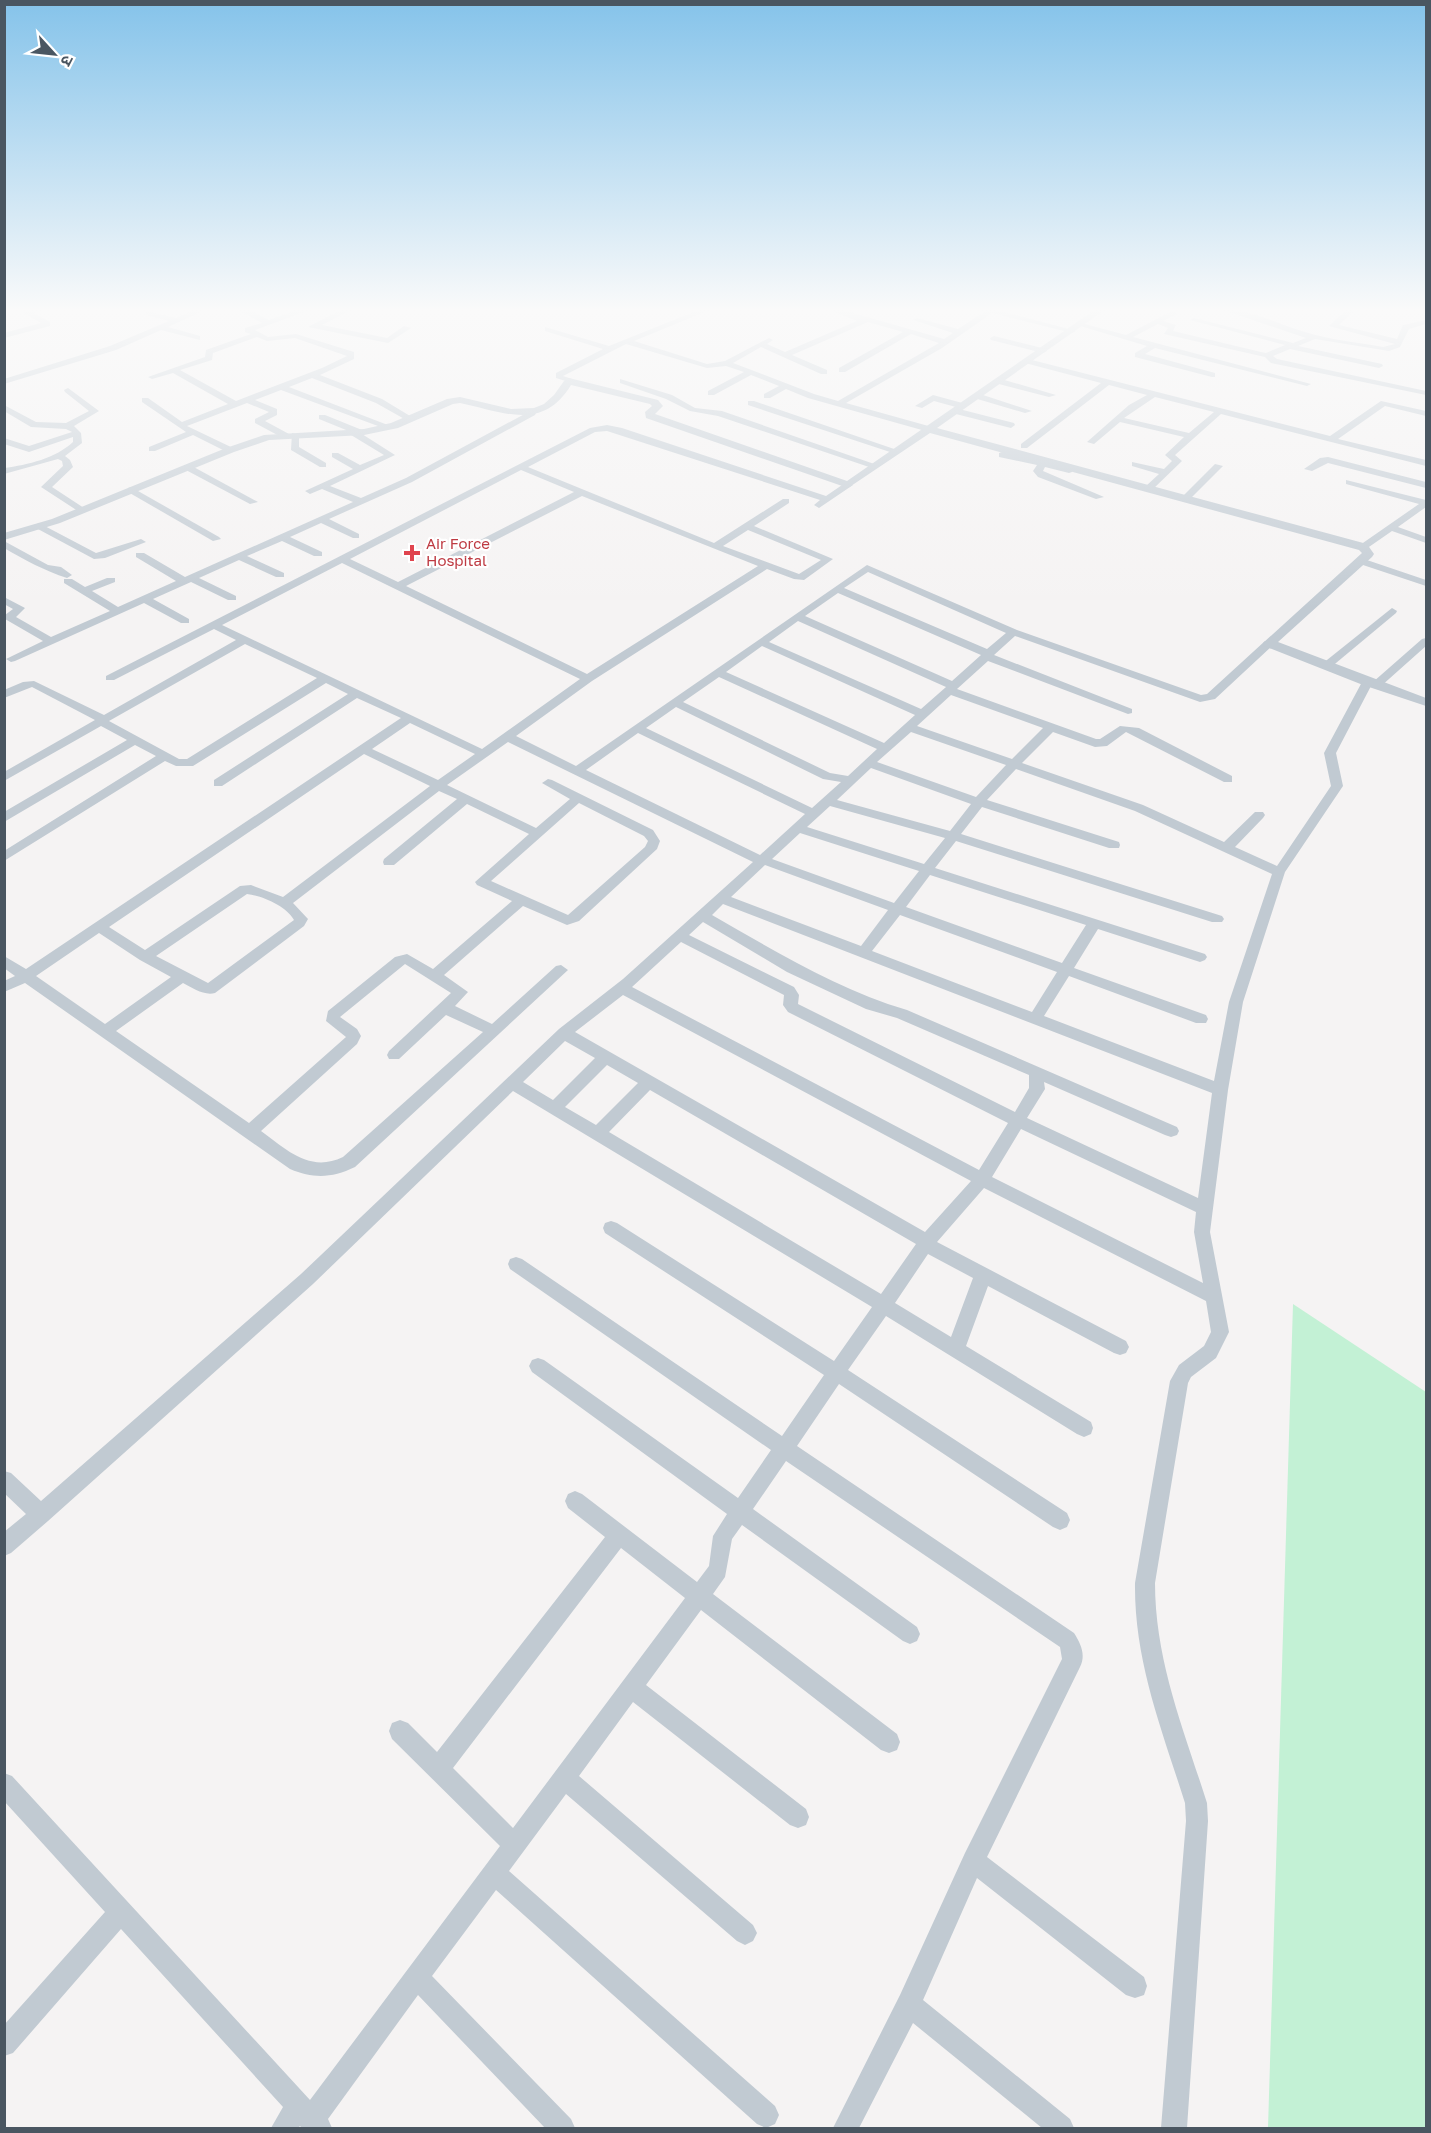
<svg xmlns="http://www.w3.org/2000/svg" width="1431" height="2133" font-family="'Golos Text','Noto Sans Devanagari',sans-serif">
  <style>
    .green { fill: #c3f1d5 }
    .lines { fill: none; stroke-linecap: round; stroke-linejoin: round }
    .minor { fill: #c1cad2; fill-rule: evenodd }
    .tertiary { fill: #c1cad2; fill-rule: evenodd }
    .health-dot { fill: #e0444e; stroke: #fff; stroke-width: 2 }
    .labels { text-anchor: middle; stroke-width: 4.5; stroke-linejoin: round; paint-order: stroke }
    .far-health-label { font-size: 15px; fill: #be3a42; stroke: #fff; text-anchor: start }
  </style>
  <rect width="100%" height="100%" fill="#f5f3f3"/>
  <polygon class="green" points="1293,1304 1426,1392 1426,2128 1268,2128"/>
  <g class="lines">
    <g class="minor">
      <polygon points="32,309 45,309 34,313 50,322 50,326 4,338 4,333 41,323 24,313"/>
      <polygon points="196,309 207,309 168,327 200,336 200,340 161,330 116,350 4,384 4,379 110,346 169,321 146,315 146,311 176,318"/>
      <path d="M237,309h10l22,11 31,-11h12l-57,21 13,7 28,-3 58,18v7l-34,16 62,24 33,20 -7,2 -32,-18 -64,-25 -23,9 104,40 -7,2 -105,-39 -26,10 22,9v6l-12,6 24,13v4h-6l-28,-15v-4l14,-7 -22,-9 -60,23 46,22v4h-6l-34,-17 -38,16h-6v-4l37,-15 -44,-30v-4h6l34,24 46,-18 -55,-31 -21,6 -4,-2 57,-20 1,-7 45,-16 -6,-2v-4l17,-5zM257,337l10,4 28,-3 52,18 -25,12 -86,33 -56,-31 32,-10 1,-7z"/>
      <polygon points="342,309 353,309 322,325 387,338 404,326 411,328 388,343 308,327"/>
      <path d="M701,309h11l-78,32 73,23 18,-3 44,-23 4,2 -6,4 18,8 72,-31 -30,-12h12l105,30 9,-6 -40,-13 4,-2 41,11 26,-17 -5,-3h14l83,22 -4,2 -80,-20 -50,35 -96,55 86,24 1,2 -4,3 -121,-34 -22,-9 -16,9h-6v-4l15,-8 -28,-11 -37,20h-6v-4l36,-19 -18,-6 -19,2 -81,-24 -63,32 9,3v4l-16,-5v-5l47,-24 -58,-18v-4l64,19zM868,322l35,10 -64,36v4h6l66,-38 28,9 -101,58 -24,-7 -81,-31 28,-16 60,27h6v-4l-35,-15z"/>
      <path d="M1220,309c30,0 57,15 85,23 25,8 52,10 78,15l12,-3 -66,-18 18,-17h9l-17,16 58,14 6,-14 23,-5v4l-17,5 -9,18 -11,4 -74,-12 -17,7 84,18 1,2 -4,2 -89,-19 -17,7 4,3 149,32v4l-155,-32 -6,-6 -101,-23 4,-6 -10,-4 -25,13 178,47 -4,2 -152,-38 -10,6 70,19v4h-3l-77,-20v-4l12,-7 -70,-21 4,-2 45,12 46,-24 4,2 -1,2 -12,6 13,4 -3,6 88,21 5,1 19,-8 -95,-25 4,-2 99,25 13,-5z"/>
      <polygon points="994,336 1046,349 1047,351 1043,353 991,340 990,338"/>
      <path d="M1028,359l302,77 51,-35 45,10v5l-41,-10 -47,33 88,21v6l-205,-52 -46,41 7,6 -30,29h-6v-4l13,-12 -27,-8v-4l32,7 8,-8 -7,-6 19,-18 -64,-15 -26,22 -7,-2 42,-37 18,-10 -38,-10 -82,63h-6v-4l80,-61 -76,-20 -1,-2zM1155,397l59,15 -25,21 -65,-15z"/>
      <polygon points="620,379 672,395 695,408 722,411 880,466 872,468 718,416 690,411 666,399 620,383"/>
      <polygon points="995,379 1001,379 1056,395 1049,397 995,383"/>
      <path d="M68,388l31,23 -25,15 7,7 1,10 -17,13 5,4 3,7 -21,20 32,21v4l-3,1 -40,-26 22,-21 -1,-5 -4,-2 -54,15v-6c24,-3 52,-10 69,-26v-5l-44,15 -25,-8v-6l25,8 43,-14 -6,-3 -35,-2 -27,-16v-6l32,17 30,1 23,-12 -24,-19 -1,-2z"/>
      <polygon points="974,394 980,394 1032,411 1025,413 974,398"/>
      <polygon points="933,395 966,404 967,406 963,409 934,401 922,408 915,406"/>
      <polygon points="748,401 754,401 900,451 893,453 748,405"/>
      <polygon points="955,408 1014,423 1015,425 1011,428 952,413 951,411"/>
      <polygon points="532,410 536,413 535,415 412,482 329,519 359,534 359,538 353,538 321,523 290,537 322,552 322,556 314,556 282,541 247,556 284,573 284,577 276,577 239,560 199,578 236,596 236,600 228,600 191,582 153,599 189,619 189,623 181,623 144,603 15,661 11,662 6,659 43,641 5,619 5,615 13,609 4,604 4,597 25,608 16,617 51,637 110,611 64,583 64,579 72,579 85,587 107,578 115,578 115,582 92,591 118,607 176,581 136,557 136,553 144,553 185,577 353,502 322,489 310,494 305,491 353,469 332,457 332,453 338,453 360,465 384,455 351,435 351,432 319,419 319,415 325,415 362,430 362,434 395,455 330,486 361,498 406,478"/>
      <path d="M607,425l15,3 204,68 19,-13 8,2 -34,23 -5,-3 6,-5 -213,-69 -12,1 -67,35 186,76 69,-44h6v4l-35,23 79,33 -29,21 -10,-1 -27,-10 -175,112 -76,55 60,30 291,-201 150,65 184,65 6,-1 58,-53h8v4l-58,54 -15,3 -185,-66 -21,19 138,54v4l-4,1 -140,-53 -31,28 139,50h4l20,-13 19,2 93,48v6h-8l-98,-50 -19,14 -12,1 -42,-15 -31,31 121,42 81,37 31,-30h8l2,3 -2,3 -28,29 42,19 54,-80 -7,-33 38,-71 6,-3 5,3 49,-43 4,-1v8l-46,41 -9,-1 -35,67 7,33 -58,86 -42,130 -15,88 -18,142 19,100 -13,26 -25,19 -3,6 -33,200c0,78 29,147 52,220l1,18 -21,307h-26l25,-307 -1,-18c-23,-73 -51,-142 -50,-220l35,-202 9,-16 25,-19 7,-14 -5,-31 -222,-113 -47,54 189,99 3,6 -3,6 -6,2 -6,-2 -126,-67 -22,60 125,76 2,6 -2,6 -7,3 -7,-3 -191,-118 -38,54 219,143 3,7 -3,7 -7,3 -7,-3 -214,-143 -42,62 277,187c7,11 12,22 6,34l-93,190 157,120 3,9 -3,9 -9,3 -9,-3 -149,-117 -54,122 147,119 4,9h-32l-129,-105 -54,105h-26l67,-133 65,-142 97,-194 -2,-12 -274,-186 -33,48 164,118 3,7 -3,7 -7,3 -7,-3 -161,-116 -10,14 -7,38 -12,17 184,140 3,8 -3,8 -8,3 -8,-3 -180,-140 -55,75 160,124 3,8 -3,8 -8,3 -8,-3 -157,-123 -54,74 174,149 4,8 -4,8 -8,4 -8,-4 -171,-147 -57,77 266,235 4,9 -4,9 -9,4 -9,-4 -261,-234 -64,86 139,143 4,9h-30l-127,-133 -90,124 4,9h-30l-2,-2 -2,2h-27l12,-21 -162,-178 -108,124 -9,3v-31l101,-113 -101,-111v-28l8,3 298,324 190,-254 -108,-107 -3,-8 3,-8 8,-3 8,3 29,29 168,-215 -37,-29 -3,-7 3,-7 7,-3 7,3 115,88 12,-16 4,-30 14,-22 -195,-142 -3,-6 3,-6 6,-2 6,2 194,138 33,-48 -261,-181 -2,-5 2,-5 6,-2 6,2 260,177 42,-61 -219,-142 -2,-5 2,-5 6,-2 6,2 217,138 38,-54 -359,-216 -200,193 -265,237 -37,32 -7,3v-24l22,-18 -22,-21v-22l7,2 30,28 260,-227 258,-245 64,-50 130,-117 -245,-120 -61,43 89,43 34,-29 -28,-16 6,-4 4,1 101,50 7,11 -3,8 -78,72 -12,4 -44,-19 -79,69 24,17 -13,14 37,18 64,-58 5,-1 7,5 -213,197c-23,11 -41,12 -65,2l-265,-186 -21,9v-11l11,-5 -11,-8v-12l22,13 375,-251 -44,-20 -135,88h-8v-6l134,-86 -22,-11 -133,83h-17l-11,-5 -161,100v-10l152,-95 -21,-11 -131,77v-10l123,-72 -26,-14 -97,55v-9l91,-52 -63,-33 -28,11v-8l19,-8 11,-1 70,34 132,-75 -22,-11 -100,51h-8v-4l484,-248zM521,470l53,22 -176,90 -48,-23zM582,496l176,70 -171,108 -181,-88zM748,530l73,30 -22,14 -76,-28zM342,563l238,116 -98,70 -260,-124zM868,572l138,61 -19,16 -143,-61zM838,593l143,62 -29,26 -147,-65zM798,621l148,66 -25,22 -152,-67zM245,644l72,34 -130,81h-8l-70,-38zM762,646l153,69 -31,28 -158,-71zM719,677l158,72 -29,27 -18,-3 -147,-71zM951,695l92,33 -31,31 -95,-33zM676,707l147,72 18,3 -29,26 -166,-80zM410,723l65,31 -37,26 -66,-31zM911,732l95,33 -30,32 -99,-35zM638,733l167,81 -45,41 -174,-85zM364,754l66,32 -147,111 -32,-12 -11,1 -95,64 -36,-23zM871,768l100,36 -21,27 -113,-31zM1016,769l119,42 137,63 -43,128 -15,79 -170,-65 25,-40 127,47h10l2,-4 -2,-4 -132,-47 24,-39 102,33 5,-2 2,-3 -2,-3 -270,-86 21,-27 256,81h10l2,-3 -2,-3 -261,-82 21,-27 127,41h10l1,-3 -1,-3 -132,-42zM439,791l18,8 -73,60 -1,3 1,3h10l73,-61 62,30 -54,48 2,3 35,16 -79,68 -26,-15 -12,3 -67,54 -2,10 20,16 -97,86 -133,-92 67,-48c10,5 21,13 32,10l89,-67 4,-7 -15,-16zM579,803l65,33 4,5 -3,6 -77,68 -77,-34zM830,806l115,32 -21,26 -117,-37zM800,833l119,38 -25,32 -122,-44zM765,865l123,45 -27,36 -130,-49zM930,875l156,50 -24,38 -156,-56zM247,894c16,2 39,12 47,26l-86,63 -52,-27zM723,904l489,189 -14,105 -171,-80 18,-29 -1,-7 121,53 6,2 6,-2 2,-4 -2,-4 -270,-117c-70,-21 -132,-59 -195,-95zM900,915l157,57 -25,40 -160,-61zM703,922l84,50 79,37 31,9 132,57v13l-14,24 -217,-108 1,-9 -5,-8 -105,-52zM99,933l41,27 31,17 -66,47 -69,-48zM681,942l103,53 -1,10 5,7 220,111 -29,47 -347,-183zM405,964l46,29 -62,58 -2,4 2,4h10l47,-44 37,17 -140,125c-33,16 -56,-7 -82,-26l96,-87 4,-8 -4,-7 -17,-12zM623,995l348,186 -46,51 -350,-200zM565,1041l30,17 -42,42 -30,-18zM607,1065l31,18 -42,42 -31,-18zM650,1090l266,154 -35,50 -272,-162zM1021,1129l175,83 -2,20 9,51 -211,-106zM928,1254l45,24 -22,59 -56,-34zM621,1548l64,50 -172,230 -60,-60z"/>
      <polygon points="292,433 299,435 299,447 326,463 326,467 320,467 291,450"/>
      <polygon points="1002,452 1072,468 1072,472 1069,473 1045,467 1043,471 1104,497 1096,499 1038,477 1033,471 1037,465 999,457 999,453"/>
      <polygon points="1328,457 1426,482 1426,488 1328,463 1312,471 1304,469 1320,458"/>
      <polygon points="1215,464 1223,466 1189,500 1183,500 1183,496"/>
      <polygon points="184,465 190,465 258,502 250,504 184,469"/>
      <polygon points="1346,480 1426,500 1426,507 1398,527 1426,537 1426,543 1392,531 1366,549 1360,549 1360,545 1419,504 1346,484"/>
      <polygon points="131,487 219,537 221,539 213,541 128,492 128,488"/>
      <polygon points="39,523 96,553 141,539 146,542 105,558 94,559 36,528 34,526"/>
      <path d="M4,541l44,24 13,2 11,8 -5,3c-22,-7 -42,-18 -63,-30z"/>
      <polygon points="1361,558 1426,580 1426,586 1357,563 1357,559"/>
      <polygon points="1392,608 1397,611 1396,613 1330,668 1322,668 1322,664"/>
    </g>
    <path class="tertiary" d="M1096,309h10l-169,119 430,116 7,10 -2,3 -94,85 148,56v8l-63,-21 -99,-39 -1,-3 99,-90 -3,-3 -429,-117 -82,55 -202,-70 -1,-6 7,-6 -2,-2 -79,-19c-29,47 -67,27 -111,18l-7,1 -55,24 -34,7 -95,5 -35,12 -174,71 -56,17v-7l48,-14 174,-71 38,-13 100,-6 27,-6 56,-24 13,-2 51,12 23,-1 10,-4 10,-9 10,-14 5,-3 89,22 5,6 -8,8 192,67z"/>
  </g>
  <linearGradient id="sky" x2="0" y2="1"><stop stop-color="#85c3ea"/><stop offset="0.51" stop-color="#fafafa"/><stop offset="1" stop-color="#fafafa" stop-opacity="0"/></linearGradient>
  <rect width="1431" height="608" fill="url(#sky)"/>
  <path class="health-dot" d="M409 544h6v6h6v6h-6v6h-6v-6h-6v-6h6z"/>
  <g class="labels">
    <g class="far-health-label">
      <text x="426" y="549">Air Force<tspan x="426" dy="17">Hospital</tspan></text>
    </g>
  </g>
  <rect width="1431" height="2133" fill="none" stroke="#4a5661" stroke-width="12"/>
  <g transform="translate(54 54) rotate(117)" stroke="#ffffff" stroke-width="4.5" paint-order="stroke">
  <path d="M0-4.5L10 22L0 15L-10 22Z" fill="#4a5661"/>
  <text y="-9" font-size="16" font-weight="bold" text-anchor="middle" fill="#4a5661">उ</text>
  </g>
</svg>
